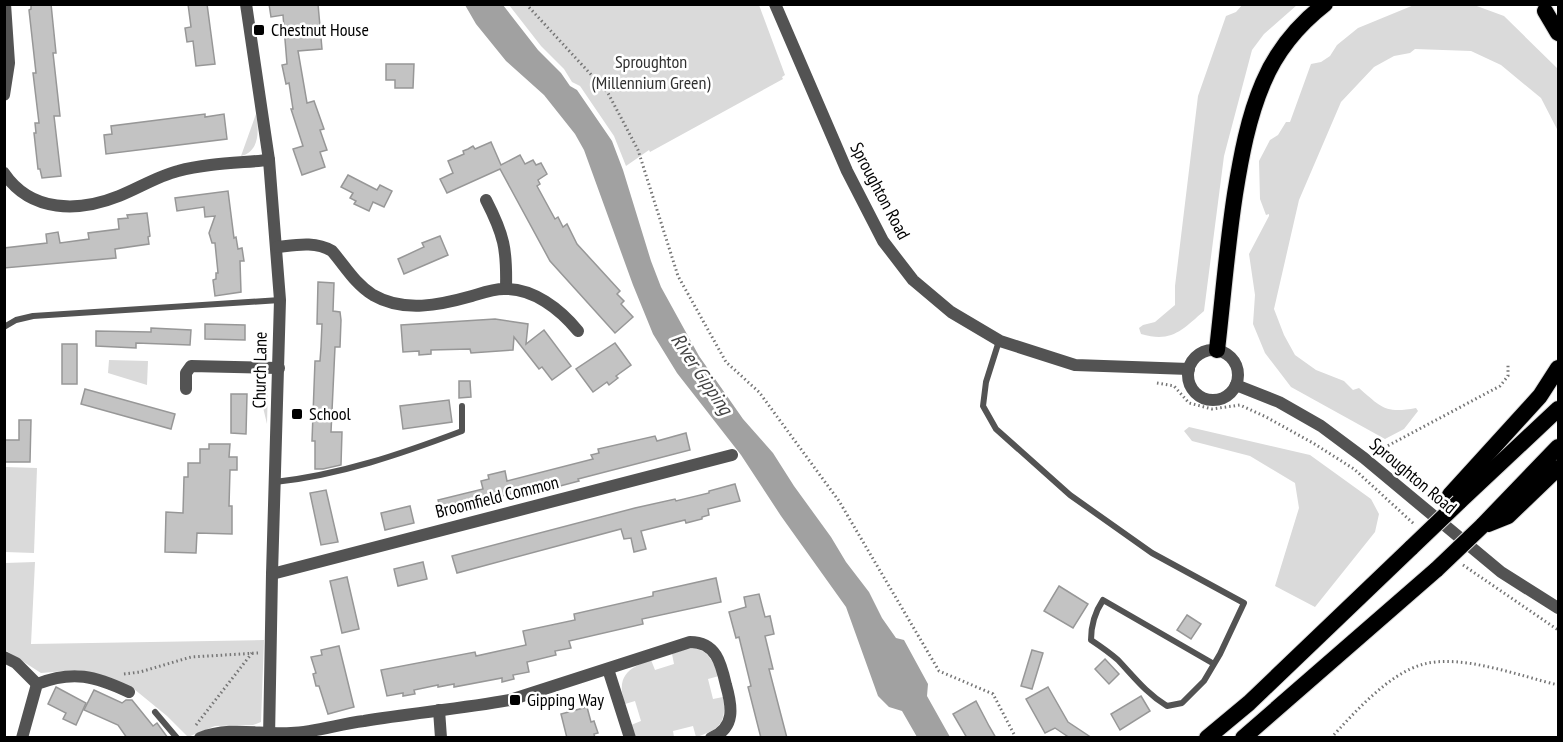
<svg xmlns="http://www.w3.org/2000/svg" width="1563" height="742" font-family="'PT Sans Narrow',sans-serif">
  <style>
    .green { fill: #dadada }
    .water { fill: #a1a1a1 }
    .building { fill: #c3c3c3; stroke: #979797; stroke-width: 1.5 }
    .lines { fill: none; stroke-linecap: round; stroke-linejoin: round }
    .trunk-casing { stroke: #dbdbdb; stroke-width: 18 }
    .path { stroke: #757575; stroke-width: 3; stroke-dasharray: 1.5 3; stroke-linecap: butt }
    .service { stroke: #535353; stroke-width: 6 }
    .minor { stroke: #535353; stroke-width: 12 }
    .tertiary { stroke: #535353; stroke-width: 12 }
    .trunk { stroke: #000; stroke-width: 16 }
    .trunk-bridge-casing { stroke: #dbdbdb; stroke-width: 18; stroke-linecap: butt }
    .trunk-bridge { stroke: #000; stroke-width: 16 }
    .poi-dot { fill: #000; stroke: #fff; stroke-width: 2 }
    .labels { text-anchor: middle; stroke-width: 5; stroke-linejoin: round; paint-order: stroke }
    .poi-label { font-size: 18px; fill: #000; stroke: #fff; text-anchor: start }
    .park-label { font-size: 18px; fill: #313131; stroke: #fff }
    .street-label { font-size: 18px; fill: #000; stroke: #fff }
    .water-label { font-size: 20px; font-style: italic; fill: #424242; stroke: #fff }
  </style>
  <rect width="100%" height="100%" fill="#fff"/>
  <g class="green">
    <path d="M1243,4l54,1 -33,29 -12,16 -28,106 -20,155c-22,19 -32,32 -63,23l-2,-6 4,-3 12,-3 20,-17v-19l23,-190 28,-80 10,-4z"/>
    <path d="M1457,4l4,2 13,-1 30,11 54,53v62l-17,-33 -40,-33 -30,-14 -56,-2 -5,4 -16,3 -20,11 -33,35 -42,98 -25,109 10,26 11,20 21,15 28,11 9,9 6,-2c22,19 26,26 57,20l2,3 -14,18 -19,10 -94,-52 -26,-34 -12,-29 2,-29 -6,-41 20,-38v-2l-3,1 -6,-16 -1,-38 11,-21 8,-5 8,-13h4l21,-58 10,-2 9,-6 7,-11 21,-17 56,-23z"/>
    <polygon points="509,5 759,5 785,75 782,77 783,79 650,152 649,150 626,166 614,136 580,86 572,82 564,69 541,46"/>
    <path d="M256,114c3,16 4,37 -15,42z"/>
    <polygon points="109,360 148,361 147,385 108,373"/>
    <polygon points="255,374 262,377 268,384 267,424"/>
    <polygon points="1189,427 1310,455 1371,499 1379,514 1375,532 1315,607 1275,586 1299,508 1295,483 1250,456 1192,441 1184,431"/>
    <polygon points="5,467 37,468 34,553 5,552"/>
    <polygon points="35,562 31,644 264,640 261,722 253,725 215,726 188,737 167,716 134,689 104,676 77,670 41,673 5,650 5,563"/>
    <path d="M686,649c21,-3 26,11 33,27l-11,3 5,20 10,-2c4,25 -3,33 -27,40l-3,-11 -20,5 1,6h-38l-5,-12 10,-4 -6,-20 -10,3c-9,-27 2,-36 26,-44l4,10 19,-6 -2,-10z"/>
  </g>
  <polygon class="water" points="465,5 503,5 538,50 561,73 570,86 577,90 612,141 623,170 651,261 661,287 699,356 743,419 773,453 794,486 831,537 846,562 869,592 882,618 896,638 904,640 928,684 927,696 950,737 917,737 902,711 889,707 878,696 846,607 781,516 741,455 677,373 653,334 633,285 584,150 575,134 544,95 506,61 476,24"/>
  <g class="building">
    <polygon points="31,4 51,4 56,53 53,53 60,116 54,116 61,176 42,178 40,169 38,169 34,133 36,133 35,123 39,123 33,73 36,73 29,10 31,9"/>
    <polygon points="188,4 207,4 215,64 196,66 193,41 187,42 185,28 191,27"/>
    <polygon points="269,4 318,4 322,49 298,51 307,103 314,101 324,129 320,130 327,150 320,152 325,167 302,175 293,149 303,146 291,109 293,109 289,83 286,84 282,65 287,64 283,15 271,17"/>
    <polygon points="386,64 414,64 413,88 395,88 395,80 386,80"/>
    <polygon points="205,114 205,117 224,114 227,139 106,154 104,135 112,134 111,126"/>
    <polygon points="491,142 501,165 520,155 525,164 533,160 536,165 541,163 547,174 538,180 540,184 537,186 555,219 558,217 563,227 567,224 577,244 620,291 617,294 624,301 621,304 633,317 615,333 550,261 500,169 447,193 440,179 453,173 448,161 464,154 463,151 468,149 473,146 475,149"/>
    <polygon points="348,175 377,190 380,185 392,191 384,207 373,202 369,211 354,204 356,201 350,198 353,193 341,187"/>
    <polygon points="228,191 234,238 236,237 238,249 242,248 244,261 240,261 241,292 215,296 213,280 216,279 216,273 218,273 215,243 212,243 209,233 215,216 205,217 204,207 177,211 175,198"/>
    <polygon points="147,213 150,236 148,237 149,244 115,249 116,258 4,268 4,248 47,243 46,234 58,232 60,243 89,239 88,233 119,229 118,219 128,218 127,215"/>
    <polygon points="440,236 448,255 404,274 398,259 424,247 422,243"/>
    <polygon points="318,282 334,283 333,311 340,312 341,320 340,347 335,347 331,432 342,432 341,465 323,469 315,469 315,441 312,441 315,361 320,361 321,347 322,324 317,324"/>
    <polygon points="495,319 528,324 526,344 544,330 571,366 552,380 542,367 539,369 514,337 513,350 471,353 470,349 431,350 431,354 419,355 419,351 403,352 401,325"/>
    <polygon points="205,324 245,325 245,340 205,339"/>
    <polygon points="151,328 191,330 190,345 136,343 136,348 96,346 96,331 151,332"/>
    <polygon points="615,343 631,365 616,376 618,378 609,385 607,382 593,392 576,369"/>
    <rect x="62" y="344" width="15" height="40"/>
    <polygon points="459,381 470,381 471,397 459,398"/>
    <polygon points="85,389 175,414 171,429 81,404"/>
    <polygon points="231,394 247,394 246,434 231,433"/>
    <polygon points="449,400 452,422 403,429 400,406"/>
    <polygon points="19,420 31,420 30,462 4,462 4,440 19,440"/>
    <polygon points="686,433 690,450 578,479 579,481 522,496 521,491 471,504 472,510 443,517 438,500 483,489 481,481 489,479 488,475 505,471 507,481 593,459 591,455 599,453 598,449 655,436 657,441"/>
    <polygon points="209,444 230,444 229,457 237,457 237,470 230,470 229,506 232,506 232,534 197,533 196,553 165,552 166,512 183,513 184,477 188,477 188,463 200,463 200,449 209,449"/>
    <polygon points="735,484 740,501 708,509 709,515 702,517 702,519 686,523 685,520 641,531 646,549 634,552 631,538 624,539 621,529 457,573 452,556 635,508 675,499 676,501 709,493 709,491"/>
    <polygon points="326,490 338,542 321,545 310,493"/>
    <polygon points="410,506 414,523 385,530 381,513"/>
    <polygon points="423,562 427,579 398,586 394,569"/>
    <polygon points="347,577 359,629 342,633 330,581"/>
    <polygon points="716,578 721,602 642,619 643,624 569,641 571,648 555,651 556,655 527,662 529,672 513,675 514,679 502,682 502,678 454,687 454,684 438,687 438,685 414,690 415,694 403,696 403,693 387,696 381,670 475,652 476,656 526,645 523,631 575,620 574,614 653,596 653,592"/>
    <polygon points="1059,586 1088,604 1073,628 1044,611"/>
    <polygon points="759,594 765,617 770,616 774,634 765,636 773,669 769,669 787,738 761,738 748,687 751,686 739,637 736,638 729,612 746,607 744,597"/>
    <polygon points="1187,615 1201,624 1191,639 1177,630"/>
    <polygon points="339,646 354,707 328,714 319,686 316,686 313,674 316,673 311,657 322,655 321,650"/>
    <polygon points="1032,650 1043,653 1032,689 1021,686"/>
    <polygon points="1105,659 1119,674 1109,684 1095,669"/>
    <polygon points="56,687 86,703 76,725 63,719 66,713 48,704"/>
    <polygon points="1048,687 1068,722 1092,738 1070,738 1055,728 1045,733 1026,699"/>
    <polygon points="94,690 122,703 126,700 132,700 153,726 157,723 168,738 127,738 118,725 84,710"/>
    <polygon points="1141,696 1150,711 1120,730 1111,714"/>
    <polygon points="976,701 989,726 996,738 967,738 953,714"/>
    <polygon points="587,707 591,722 594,721 598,733 594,734 595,738 567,738 561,714"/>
  </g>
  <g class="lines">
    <defs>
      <g id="trunk">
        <polyline points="1545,11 1558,33"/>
        <path d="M1217,350c6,-52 10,-104 18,-156 6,-37 13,-76 28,-111 13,-31 35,-58 62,-79"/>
        <polyline points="1450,495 1540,396 1558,368"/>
        <polyline points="1459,502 1558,409"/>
        <polyline points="1488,524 1508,516 1558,468"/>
        <polyline points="1482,526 1558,447"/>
        <polyline points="1207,738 1249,703 1412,547"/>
        <polyline points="1243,738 1437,569"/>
      </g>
    </defs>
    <use href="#trunk" class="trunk-casing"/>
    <g class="path">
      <polyline points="526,4 608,93 638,150 678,276 726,362 759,392 839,501 939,671 993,694 1016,738"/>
      <polyline points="1157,383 1174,386 1189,403 1212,409 1240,405 1266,417 1313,443 1354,469 1414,524"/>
      <polyline points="1376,452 1500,386 1508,376 1508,363"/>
      <polyline points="1463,565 1558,630"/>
      <polyline points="124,674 140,672 191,657 258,653"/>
      <polyline points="196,725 252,653"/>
      <path d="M1331,738c24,-26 58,-65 93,-74 38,-10 96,12 134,21"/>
    </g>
    <g class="service">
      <polyline points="4,327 16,320 33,316 280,300"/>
      <path d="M999,341l-13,41 -3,24 13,23 74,66 82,58 92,50 -24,51 -16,27 -22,22 -15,3c-20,-12 -33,-29 -49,-46 -8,-7 -18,-14 -27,-20 0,-15 4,-28 12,-40l111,64"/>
      <path d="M275,482c65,-7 126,-28 187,-51v-25"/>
      <polyline points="155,712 177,738"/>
    </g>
    <g class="minor">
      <polyline points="246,4 269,160 280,300 272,574 269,738"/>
      <polyline points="4,95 9,63 5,4"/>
      <path d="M4,173c27,40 75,39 115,23 20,-8 39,-20 59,-25 29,-8 61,-8 91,-11"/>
      <path d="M486,200c18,35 21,49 20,88"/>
      <path d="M277,247c19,-2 38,-6 55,4 13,15 23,33 41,44 31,18 67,10 99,1 10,-3 21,-7 32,-7 29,-1 56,20 74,42"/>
      <polyline points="186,389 186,373 191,366 279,368"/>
      <polyline points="272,574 732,455"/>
      <polyline points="4,657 16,663 37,684"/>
      <polyline points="608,669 630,738"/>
      <polyline points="439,710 441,738"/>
      <path d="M22,738l15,-54c36,-14 58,-8 92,8"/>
      <path d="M200,738c30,-12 60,-3 91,-5 25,-1 48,-9 73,-12 48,-8 97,-12 146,-21l180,-58c26,0 31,21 36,43 6,21 10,43 -15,53"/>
    </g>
    <g class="tertiary">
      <polyline points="775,4 847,171 883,241 913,280 951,312 1000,341 1075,365 1189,369"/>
      <circle cx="1213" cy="375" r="25"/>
      <polyline points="1236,385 1279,402 1321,426 1364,458 1501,572 1558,608"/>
    </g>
    <use href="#trunk" class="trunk"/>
    <defs>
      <g id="trunk-bridge">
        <polyline points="1412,547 1459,502"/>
        <polyline points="1437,569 1482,526"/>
      </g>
    </defs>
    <use href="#trunk-bridge" class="trunk-bridge-casing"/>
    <use href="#trunk-bridge" class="trunk-bridge"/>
  </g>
  <g class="poi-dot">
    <rect x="253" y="24" width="12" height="12" rx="3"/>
    <rect x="291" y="408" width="12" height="12" rx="3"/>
    <rect x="509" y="694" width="12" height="12" rx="3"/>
  </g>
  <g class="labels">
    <g class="poi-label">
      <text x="271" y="36">Chestnut House</text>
      <text x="309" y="420">School</text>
      <text x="527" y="706">Gipping Way</text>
    </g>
    <g class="park-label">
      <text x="651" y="68">Sproughton<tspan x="651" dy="21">(Millennium Green)</tspan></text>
    </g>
    <g class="street-label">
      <text transform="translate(880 191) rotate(62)" y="6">Sproughton Road</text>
      <text transform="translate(260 370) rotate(-89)" y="6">Church Lane</text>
      <text transform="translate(1413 476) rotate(40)" y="6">Sproughton Road</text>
      <text transform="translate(497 497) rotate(-14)" y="6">Broomfield Common</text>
    </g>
    <g class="water-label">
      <text transform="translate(702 374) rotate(56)" y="7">River Gipping</text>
    </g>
  </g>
  <rect width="1563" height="742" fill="none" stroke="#000000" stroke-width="12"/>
</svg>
